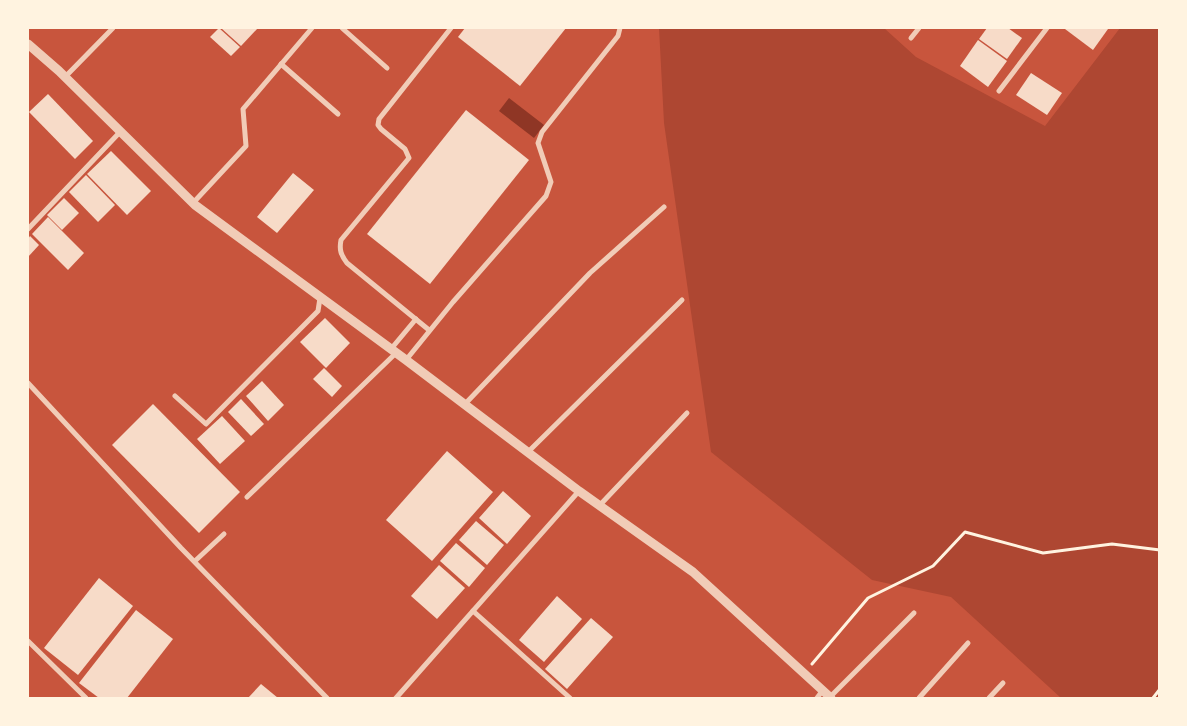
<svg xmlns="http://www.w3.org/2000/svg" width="1187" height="726" font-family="Karla,sans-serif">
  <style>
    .green { fill: #ae4732 }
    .water { fill: #8f3625 }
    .building { fill: #f7dbc8 }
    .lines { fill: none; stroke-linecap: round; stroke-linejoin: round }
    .path { stroke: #fff3e0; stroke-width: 3 }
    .minor { stroke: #f1ccb7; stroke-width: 5 }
    .tertiary { stroke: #f1ccb7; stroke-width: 9 }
  </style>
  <rect width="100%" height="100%" fill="#c8553d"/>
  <polygon class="green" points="659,28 884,28 916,57 1045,126 1120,28 1159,28 1159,698 1061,698 951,597 872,580 711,452 664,123"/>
  <polygon class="water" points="509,98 544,125 534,138 499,111"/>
  <g class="building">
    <polygon points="219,28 240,47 231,56 210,37"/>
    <polygon points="221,28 258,28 241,46"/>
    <polygon points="465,28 566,28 520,86 458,37"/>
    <polygon points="987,28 1008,28 1022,38 1007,59 979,39"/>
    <polygon points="1066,28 1107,28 1108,29 1093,50 1065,29"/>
    <polygon points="978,40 1007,61 988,87 960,66"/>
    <polygon points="1031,73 1062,93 1047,115 1016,95"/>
    <polygon points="48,94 93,141 75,159 29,112"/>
    <polygon points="466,110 529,160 430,284 367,234"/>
    <polygon points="111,151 151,191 127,215 87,174"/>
    <polygon points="293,173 314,190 277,233 257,217"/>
    <polygon points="86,175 115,205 98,222 69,192"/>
    <polygon points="64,198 79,213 62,230 47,215"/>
    <polygon points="48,217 84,253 68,270 32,234"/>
    <polygon points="30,236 39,245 28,257 28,239"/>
    <polygon points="325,318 350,343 326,368 300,342"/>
    <polygon points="324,368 342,386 332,397 313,379"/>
    <polygon points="262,381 284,405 268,421 246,396"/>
    <polygon points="241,399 264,424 251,436 228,412"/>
    <polygon points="153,404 240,492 199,533 112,445"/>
    <polygon points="222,416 245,441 220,464 197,439"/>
    <polygon points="447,451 493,492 432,561 386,520"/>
    <polygon points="503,491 531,516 507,544 479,518"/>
    <polygon points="476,521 504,545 487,565 459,540"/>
    <polygon points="456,543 485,568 469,587 440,561"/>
    <polygon points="439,565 465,588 437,619 411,596"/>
    <polygon points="99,578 133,606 78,675 44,648"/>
    <polygon points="557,596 582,619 544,662 519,640"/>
    <polygon points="136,610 173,639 127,698 99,698 79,683"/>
    <polygon points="591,618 613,637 567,689 545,669"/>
    <polygon points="261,684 278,698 248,698"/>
  </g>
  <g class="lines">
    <g class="path">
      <polyline points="812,664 868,598 933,566 965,532 1043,553 1112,544 1160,550"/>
      <polyline points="1153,698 1160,689"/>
    </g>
    <g class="minor">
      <polyline points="342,28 387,68"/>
      <polyline points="911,38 919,28"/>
      <polyline points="281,64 338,114"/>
      <polyline points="65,77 113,28"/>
      <polyline points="999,91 1047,28"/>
      <polyline points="193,203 246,146 243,109 312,28"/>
      <polyline points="28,229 120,132"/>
      <path d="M429,330l-82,-67c-6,-8 -8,-13 -6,-23l68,-82 -4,-9 -24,-20 -3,-4 1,-6 72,-91"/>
      <polyline points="391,349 416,319"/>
      <polyline points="406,360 453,302 546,196 551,182 538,143 542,132 618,36 620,28"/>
      <polyline points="28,383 181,548 327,698"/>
      <polyline points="175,396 206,424 318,311 320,298"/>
      <polyline points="465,404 590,273 664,207"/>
      <polyline points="528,452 682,300"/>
      <polyline points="247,497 396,353"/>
      <polyline points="599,506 687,413"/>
      <polyline points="195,561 224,534"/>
      <polyline points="473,611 570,698"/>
      <polyline points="28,641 86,698"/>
      <polyline points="830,697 914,613"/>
      <polyline points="396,698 579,491"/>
      <polyline points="817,698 823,690"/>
      <polyline points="919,698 968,643"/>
      <polyline points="989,698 1003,683"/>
    </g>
    <polyline class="tertiary" points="28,44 59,71 195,205 406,360 579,491 693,572 831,698"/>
  </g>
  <rect width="1187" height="726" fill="none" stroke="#fff3e0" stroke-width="58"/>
</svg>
